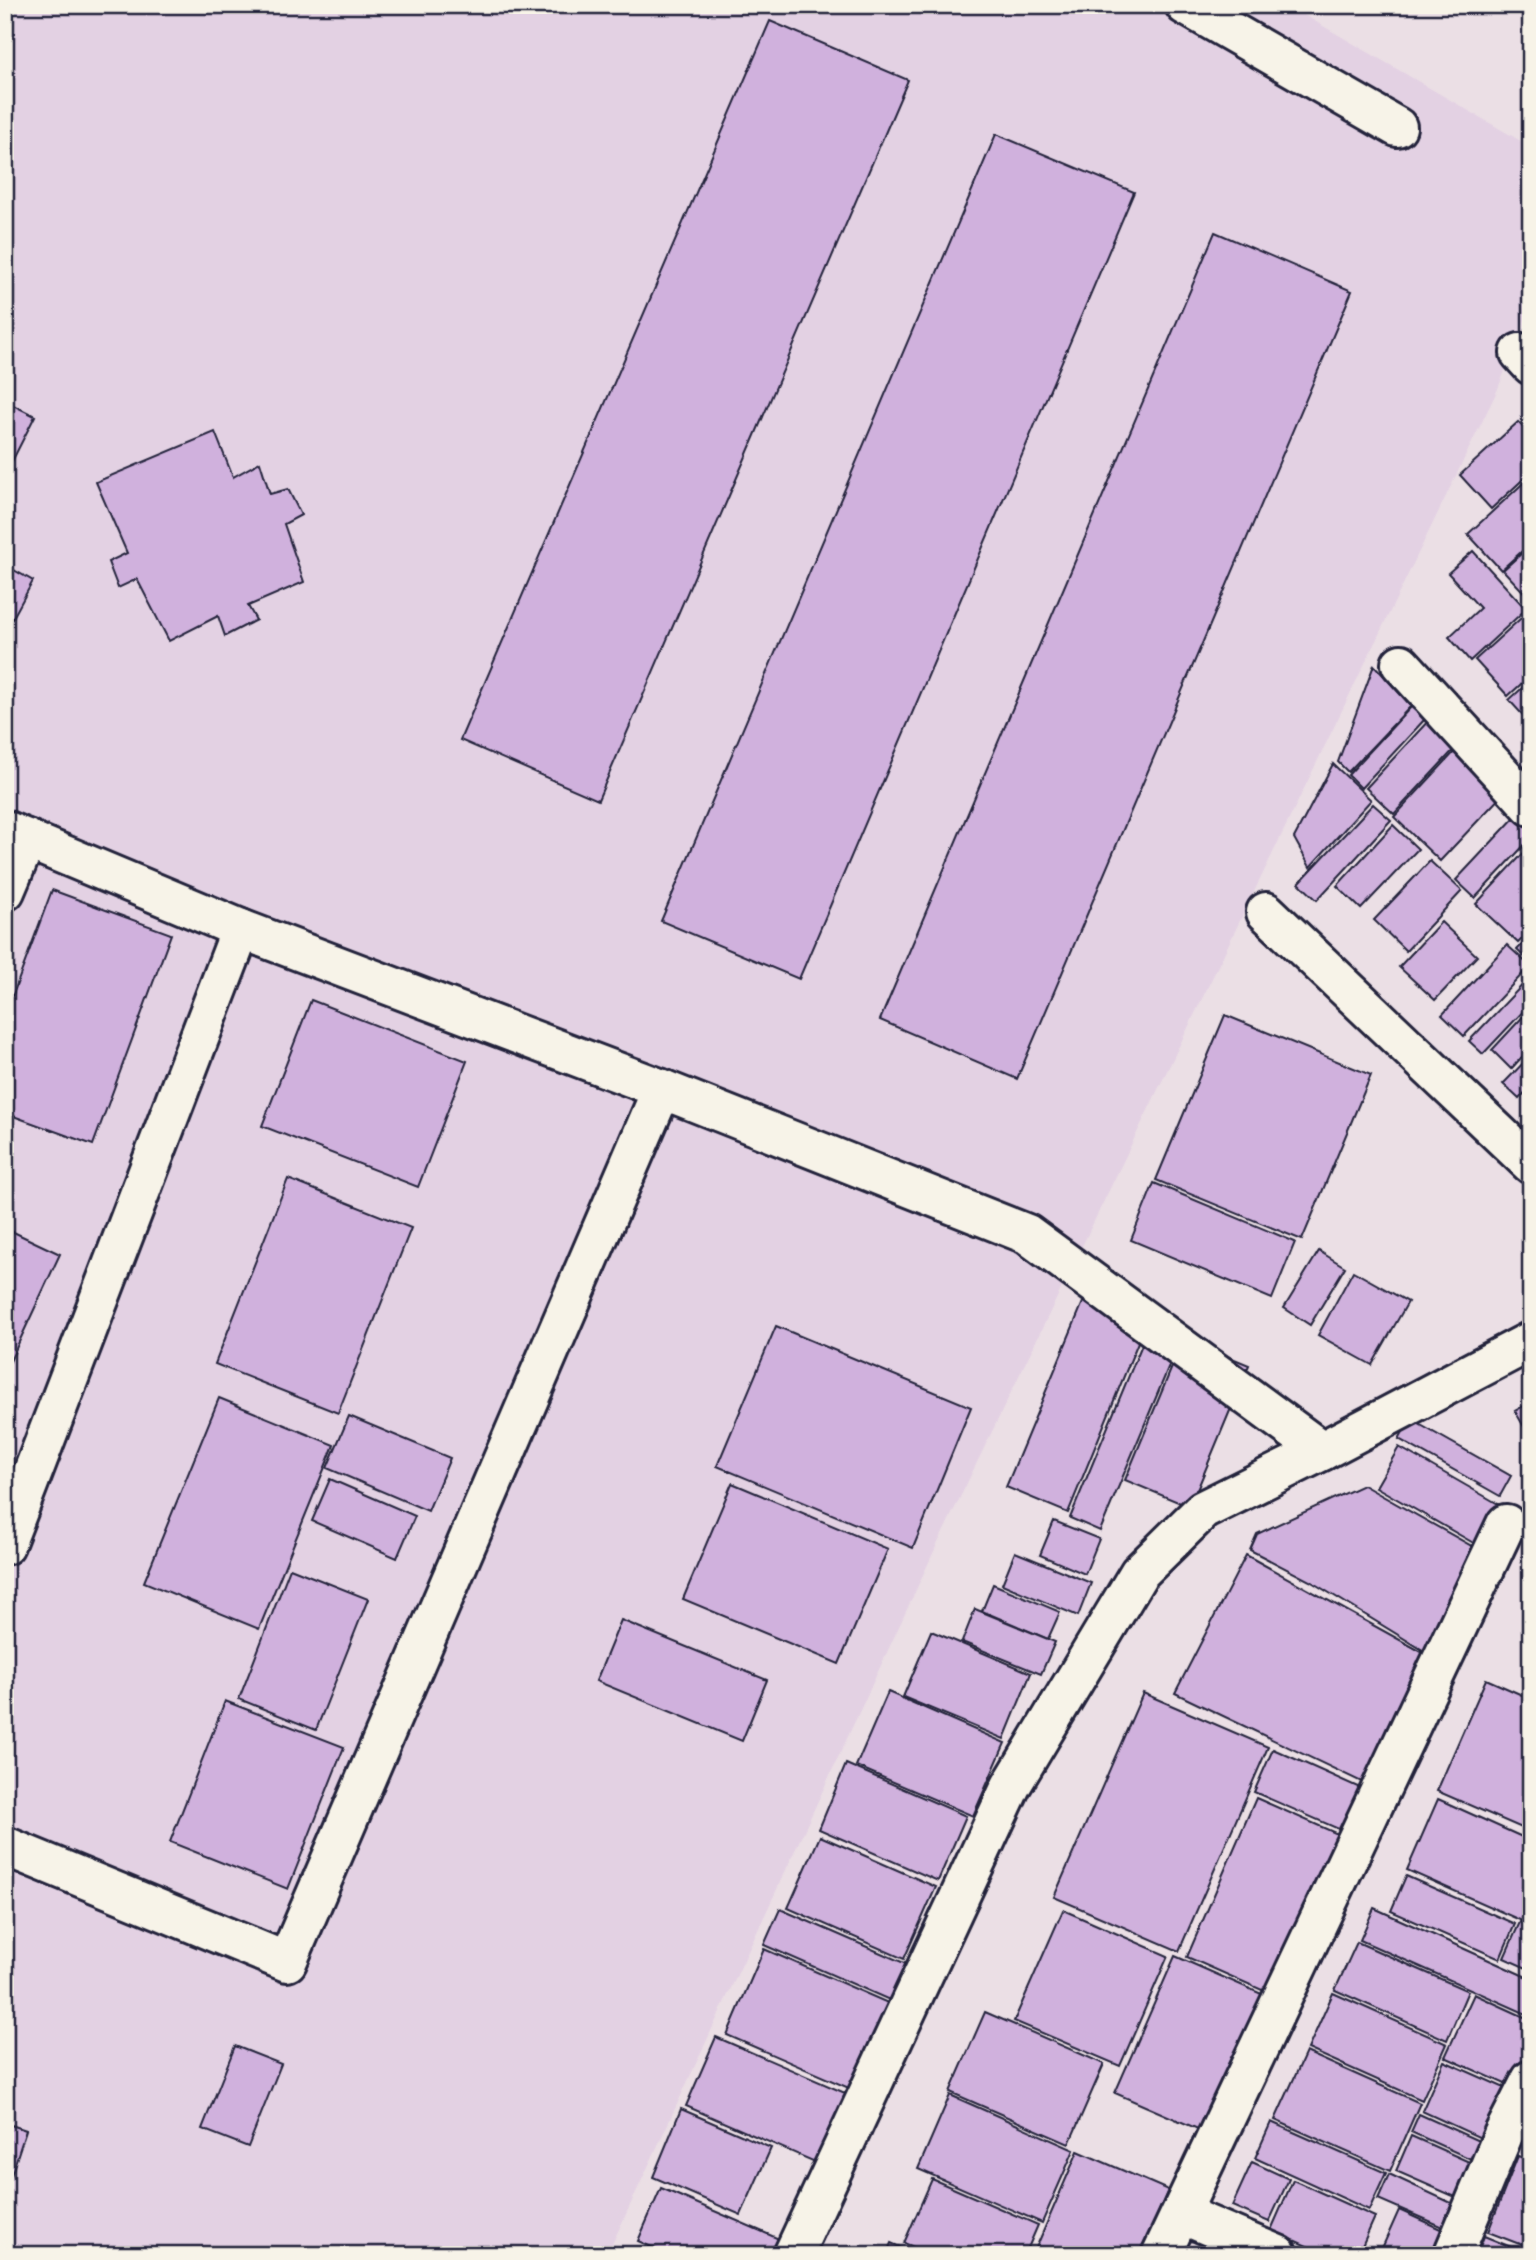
<svg xmlns="http://www.w3.org/2000/svg" width="1536" height="2260" font-family="'Patrick Hand',sans-serif">
  <style>
    .built { fill: #e3d1e3 }
    .building { fill: #d0b1dd; stroke: #22223b; stroke-width: 2 }
    .lines { fill: none; stroke-linecap: round; stroke-linejoin: round }
    .minor-casing { stroke: #22223b; stroke-width: 44 }
    .minor { stroke: #f7f3e8; stroke-width: 38 }
  </style>
  <rect width="100%" height="100%" fill="#ebdfe5"/>
  <filter id="ink" filterUnits="userSpaceOnUse"><feTurbulence type="fractalNoise" baseFrequency=".0143" numOctaves="2"/><feDisplacementMap in="SourceGraphic" scale="14" xChannelSelector="R" yChannelSelector="G"/><feConvolveMatrix kernelMatrix="1 2 1 2 8 2 1 2 1" color-interpolation-filters="sRGB"/></filter>
  <g filter="url(#ink)">
    <polygon class="built" points="5,5 1287,5 1531,147 1531,304 1497,391 935,1549 607,2255 5,2255"/>
    <g class="building">
      <polygon points="770,21 908,80 598,800 460,740"/>
      <polygon points="996,134 1134,192 799,979 661,921"/>
      <polygon points="1215,232 1352,291 1017,1079 880,1020"/>
      <polygon points="5,401 35,416 5,475"/>
      <polygon points="1518,422 1531,436 1531,472 1491,509 1460,475"/>
      <polygon points="215,432 233,477 260,462 270,494 288,489 301,515 284,524 304,582 248,606 256,620 225,636 218,616 169,641 137,579 118,588 108,562 127,553 96,482"/>
      <polygon points="1531,476 1531,543 1501,570 1468,534"/>
      <polygon points="1531,545 1531,600 1503,570"/>
      <polygon points="1473,551 1526,609 1470,661 1449,637 1480,608 1448,573"/>
      <polygon points="5,565 33,581 5,632"/>
      <polygon points="1531,609 1531,675 1508,696 1475,660"/>
      <polygon points="1374,665 1411,706 1348,772 1338,762"/>
      <polygon points="1531,680 1531,724 1509,700"/>
      <polygon points="1411,707 1425,719 1361,788 1348,775"/>
      <polygon points="1431,718 1459,744 1394,814 1366,788"/>
      <polygon points="1458,748 1505,792 1440,861 1394,817"/>
      <polygon points="1333,764 1371,800 1310,867 1294,838"/>
      <polygon points="1373,804 1391,820 1317,900 1299,883"/>
      <polygon points="1517,815 1531,827 1531,838 1475,898 1456,880"/>
      <polygon points="1393,825 1418,849 1361,909 1337,886"/>
      <polygon points="1531,845 1531,930 1518,943 1476,904"/>
      <polygon points="1430,861 1462,891 1406,951 1374,920"/>
      <polygon points="52,890 171,934 93,1145 5,1113 5,1016"/>
      <polygon points="1441,922 1477,956 1435,1000 1399,967"/>
      <polygon points="1531,935 1531,963 1517,950"/>
      <polygon points="1507,945 1530,966 1464,1036 1442,1015"/>
      <polygon points="1531,976 1531,1003 1483,1054 1469,1041"/>
      <polygon points="311,1000 467,1061 418,1187 262,1126"/>
      <polygon points="1531,1008 1531,1047 1511,1069 1492,1050"/>
      <polygon points="1225,1015 1371,1075 1302,1240 1156,1180"/>
      <polygon points="1531,1055 1531,1086 1519,1099 1503,1084"/>
      <polygon points="288,1179 411,1228 338,1413 215,1364"/>
      <polygon points="1154,1183 1295,1242 1272,1299 1131,1240"/>
      <polygon points="5,1228 60,1254 5,1372"/>
      <polygon points="1319,1251 1345,1267 1310,1325 1284,1308"/>
      <polygon points="1353,1271 1408,1302 1372,1365 1318,1335"/>
      <polygon points="1086,1295 1147,1320 1068,1513 1006,1487"/>
      <polygon points="1152,1320 1183,1333 1100,1531 1070,1518"/>
      <polygon points="776,1326 971,1407 913,1548 717,1466"/>
      <polygon points="1184,1338 1249,1365 1190,1507 1125,1480"/>
      <polygon points="219,1398 334,1445 259,1629 144,1582"/>
      <polygon points="1531,1402 1531,1439 1515,1411"/>
      <polygon points="349,1416 450,1458 428,1511 327,1468"/>
      <polygon points="1410,1419 1511,1476 1500,1496 1399,1439"/>
      <polygon points="1399,1447 1500,1505 1477,1545 1376,1487"/>
      <polygon points="330,1479 415,1516 397,1558 312,1521"/>
      <polygon points="732,1483 888,1549 839,1664 683,1599"/>
      <polygon points="1363,1485 1475,1548 1431,1655 1310,1581 1250,1550 1257,1534"/>
      <polygon points="1054,1521 1099,1539 1085,1574 1040,1555"/>
      <polygon points="1015,1552 1091,1583 1078,1616 1002,1584"/>
      <polygon points="1246,1555 1429,1656 1370,1786 1175,1693"/>
      <polygon points="290,1568 368,1599 316,1730 239,1699"/>
      <polygon points="993,1584 1060,1612 1048,1639 982,1611"/>
      <polygon points="975,1609 1055,1642 1041,1674 962,1642"/>
      <polygon points="621,1620 767,1680 742,1741 596,1681"/>
      <polygon points="931,1631 1031,1673 1004,1739 903,1697"/>
      <polygon points="1486,1679 1531,1699 1531,1832 1437,1791"/>
      <polygon points="888,1692 1005,1743 973,1816 856,1766"/>
      <polygon points="1143,1693 1268,1747 1179,1951 1054,1897"/>
      <polygon points="225,1701 344,1747 288,1889 170,1842"/>
      <polygon points="1273,1749 1369,1792 1350,1834 1254,1792"/>
      <polygon points="846,1764 966,1816 938,1881 819,1829"/>
      <polygon points="1256,1798 1340,1835 1271,1994 1187,1957"/>
      <polygon points="1438,1799 1531,1841 1531,1925 1407,1870"/>
      <polygon points="820,1836 936,1887 904,1959 788,1908"/>
      <polygon points="1406,1876 1515,1924 1500,1959 1391,1911"/>
      <polygon points="1374,1908 1531,1979 1531,2016 1360,1940"/>
      <polygon points="780,1909 911,1966 894,2002 764,1945"/>
      <polygon points="1063,1910 1168,1956 1120,2066 1014,2021"/>
      <polygon points="1520,1922 1531,1927 1531,1970 1504,1958"/>
      <polygon points="1357,1942 1468,1991 1447,2040 1335,1990"/>
      <polygon points="764,1949 888,2003 851,2089 727,2035"/>
      <polygon points="1175,1956 1273,1999 1214,2136 1115,2093"/>
      <polygon points="1333,1993 1447,2044 1422,2100 1308,2049"/>
      <polygon points="1474,1994 1531,2020 1531,2049 1514,2088 1445,2057"/>
      <polygon points="985,2012 1104,2064 1069,2144 950,2092"/>
      <polygon points="716,2037 852,2096 822,2165 686,2106"/>
      <polygon points="235,2046 281,2064 248,2147 202,2129"/>
      <polygon points="1306,2052 1420,2103 1390,2171 1275,2120"/>
      <polygon points="1444,2061 1507,2089 1485,2140 1422,2111"/>
      <polygon points="950,2095 1074,2150 1042,2223 918,2169"/>
      <polygon points="681,2109 771,2148 741,2215 653,2177"/>
      <polygon points="1419,2114 1481,2142 1473,2160 1411,2132"/>
      <polygon points="1271,2122 1386,2173 1369,2210 1255,2158"/>
      <polygon points="5,2123 26,2130 5,2194"/>
      <polygon points="1411,2136 1476,2165 1460,2199 1396,2171"/>
      <polygon points="1078,2151 1168,2190 1140,2255 1033,2255"/>
      <polygon points="1518,2156 1531,2161 1530,2248 1488,2232"/>
      <polygon points="1252,2162 1289,2179 1269,2222 1232,2206"/>
      <polygon points="1389,2174 1458,2206 1447,2229 1378,2199"/>
      <polygon points="932,2179 1038,2225 1025,2255 932,2255 904,2243"/>
      <polygon points="1293,2180 1375,2217 1358,2255 1327,2255 1271,2230"/>
      <polygon points="661,2188 786,2242 781,2255 669,2255 638,2241"/>
      <polygon points="1399,2210 1445,2231 1434,2255 1379,2255"/>
      <polygon points="1484,2236 1526,2253 1525,2255 1477,2255"/>
      <polygon points="1211,2242 1241,2255 1206,2255"/>
      <polygon points="891,2243 917,2255 886,2255"/>
    </g>
    <g class="lines">
      <defs>
        <g id="minor">
          <polyline points="1185,5 1397,127"/>
          <polyline points="1520,353 1531,365"/>
          <polyline points="1401,664 1531,806"/>
          <polyline points="5,830 241,929 662,1089 1027,1234 1322,1451"/>
          <polyline points="5,891 27,839"/>
          <polyline points="1266,912 1531,1164"/>
          <polyline points="5,1545 241,929"/>
          <polyline points="5,1846 287,1962 662,1089"/>
          <polyline points="1181,2214 1278,2255"/>
          <polyline points="793,2255 1011,1786 1139,1573 1203,1510 1322,1451 1531,1341"/>
          <polyline points="1161,2255 1506,1524"/>
          <polyline points="1453,2255 1503,2135 1531,2080"/>
        </g>
      </defs>
      <use href="#minor" class="minor-casing"/>
      <use href="#minor" class="minor"/>
    </g>
  </g>
  <rect width="1536" height="2260" fill="none" stroke="#f7f3e8" stroke-width="28"/>
  <rect x="14" y="14" width="1508" height="2232" fill="none" stroke="#22223b" stroke-width="2.5" filter="url(#ink)"/>
</svg>
